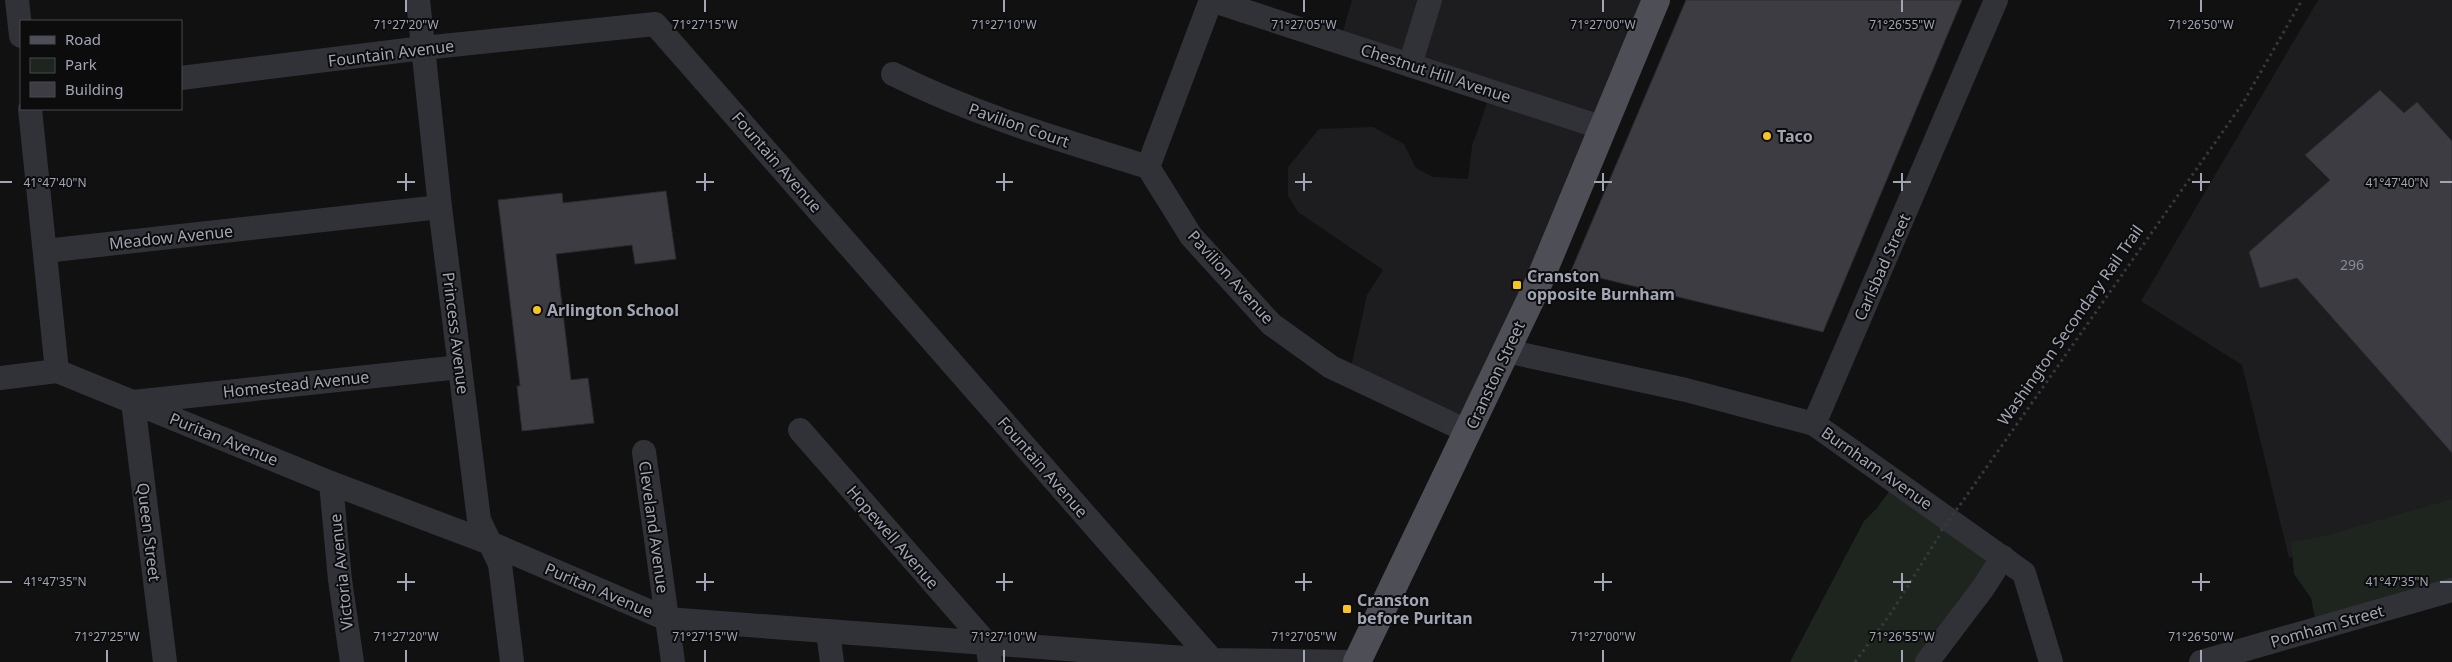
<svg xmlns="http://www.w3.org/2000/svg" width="2452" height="662" font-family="'Noto Sans',sans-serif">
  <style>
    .built { fill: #1d1d1f }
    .green { fill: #1d251e }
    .building { fill: #3c3c42; stroke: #2b2a2e }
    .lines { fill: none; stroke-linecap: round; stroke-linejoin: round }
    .path { stroke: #37393e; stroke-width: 3; stroke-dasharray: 2.5 4; stroke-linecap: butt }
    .minor { stroke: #313237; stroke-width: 24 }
    .major { stroke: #4d4e56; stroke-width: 28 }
    .path-bridge { stroke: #37393e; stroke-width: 3; stroke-dasharray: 2.5 4; stroke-linecap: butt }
    .ticks { fill: none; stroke: #a1a5b4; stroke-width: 2 }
    .poi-dot { fill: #f8c422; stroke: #0c0c0d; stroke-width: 2 }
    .labels { text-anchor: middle; stroke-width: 4; stroke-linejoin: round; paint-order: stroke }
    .number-label { font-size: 14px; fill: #888b98 }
    .street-label { font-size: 16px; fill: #a1a5b4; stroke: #0c0c0d }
    .poi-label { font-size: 16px; font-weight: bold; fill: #a1a5b4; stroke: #0c0c0d; text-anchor: start }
    .ticks-label { font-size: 12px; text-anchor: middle; fill: #a1a5b4; stroke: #0c0c0d; stroke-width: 4; stroke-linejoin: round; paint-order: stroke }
  </style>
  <rect width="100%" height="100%" fill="#111112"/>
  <g class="built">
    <polygon points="1352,0 1657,0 1471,426 1350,372 1367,295 1383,270 1298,212 1288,196 1288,167 1319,129 1373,127 1404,144 1416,168 1433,177 1468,179 1472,146 1491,92 1341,38"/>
    <polygon points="2318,0 2452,0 2452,508 2289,558 2242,365 2141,301"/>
  </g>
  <g class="green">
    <polygon points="1896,482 2001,553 1927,662 1790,662 1864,521 1877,508"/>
    <polygon points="2452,499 2452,594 2317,629 2311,598 2294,574 2291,542 2321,537"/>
  </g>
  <g class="building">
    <polygon points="1686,0 1962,0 1823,332 1571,271"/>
    <polygon points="2380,90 2404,113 2417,102 2452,141 2452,453 2297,278 2260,288 2249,252 2330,180 2305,155"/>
    <polygon points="666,191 676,259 635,264 632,245 556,254 571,380 588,378 594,423 522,431 517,386 520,386 498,200 562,193 563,203"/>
  </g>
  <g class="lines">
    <g class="path">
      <polyline points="1960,505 2243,103 2302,0"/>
      <polyline points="1855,662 1891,613 1939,536"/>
    </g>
    <g class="minor">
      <polyline points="17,0 21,36"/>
      <polyline points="418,0 440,207 479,520 500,564 512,662"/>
      <polyline points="1211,0 1603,128"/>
      <polyline points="1410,65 1430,0"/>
      <path d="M893,74c82,41 168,66 255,93"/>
      <polyline points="181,78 423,48 655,24 1212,660"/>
      <polyline points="30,109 57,371"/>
      <polyline points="1148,167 1191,236 1271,324 1331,367 1469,432"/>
      <polyline points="1148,167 1211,0"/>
      <polyline points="45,251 440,207"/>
      <polyline points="1506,351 1686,390 1814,424 2024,573 2051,662"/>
      <polyline points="0,378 57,371 331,483 490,543 667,619 1212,660 1357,662"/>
      <polyline points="1814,424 1996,0"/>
      <polyline points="800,430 987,644 990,662"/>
      <polyline points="644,452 673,662"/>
      <polyline points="331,483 340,580 352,662"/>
      <polyline points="828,632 832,662"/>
      <polyline points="165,662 133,402 460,367"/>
      <polyline points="1927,662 1983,588 2003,557"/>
      <polyline points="2201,662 2452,590"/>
    </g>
    <polyline class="major" points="1357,662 1538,284 1656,0"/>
    <polyline class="path-bridge" points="1941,531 1960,505"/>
  </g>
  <path class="ticks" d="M406,0v12M705,0v12M1004,0v12M1304,0v12M1603,0v12M1902,0v12M2201,0v12M406,173v18M705,173v18M1004,173v18M1304,173v18M1603,173v18M1902,173v18M2201,173v18M0,182h12M397,182h18M696,182h18M996,182h17M1295,182h17M1594,182h18M1893,182h18M2192,182h18M2440,182h12M406,573v18M705,573v18M1004,573v18M1304,573v18M1603,573v18M1902,573v18M2201,573v18M0,582h12M397,582h18M696,582h18M996,582h17M1295,582h17M1594,582h18M1893,582h18M2192,582h18M2440,582h12M107,650v12M406,650v12M705,650v12M1004,650v12M1304,650v12M1603,650v12M1902,650v12M2201,650v12"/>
  <g class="poi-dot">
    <circle cx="1767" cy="136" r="5"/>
    <rect x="1512" y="280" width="10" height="10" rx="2.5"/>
    <circle cx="537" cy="310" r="5"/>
    <rect x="1342" y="604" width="10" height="10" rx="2.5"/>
  </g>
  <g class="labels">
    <g class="number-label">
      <text x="2352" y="270">296</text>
    </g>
    <g class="street-label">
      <text transform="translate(391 53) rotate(-7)" y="6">Fountain Avenue</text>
      <text transform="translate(1436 73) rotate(18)" y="6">Chestnut Hill Avenue</text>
      <text transform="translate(1019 125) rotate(19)" y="6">Pavilion Court</text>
      <text transform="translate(777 162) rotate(49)" y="6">Fountain Avenue</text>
      <text transform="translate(171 237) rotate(-6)" y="6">Meadow Avenue</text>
      <text transform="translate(1882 267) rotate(-66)" y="6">Carlsbad Street</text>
      <text transform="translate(1231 277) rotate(48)" y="6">Pavilion Avenue</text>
      <text transform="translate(2070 325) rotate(-55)" y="6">Washington Secondary Rail Trail</text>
      <text transform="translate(456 333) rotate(83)" y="6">Princess Avenue</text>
      <text transform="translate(1495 375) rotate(-65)" y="6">Cranston Street</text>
      <text transform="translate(296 384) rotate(-6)" y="6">Homestead Avenue</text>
      <text transform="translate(224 439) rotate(22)" y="6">Puritan Avenue</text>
      <text transform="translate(1043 467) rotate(49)" y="6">Fountain Avenue</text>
      <text transform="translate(1877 468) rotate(35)" y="6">Burnham Avenue</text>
      <text transform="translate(654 527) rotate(82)" y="6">Cleveland Avenue</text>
      <text transform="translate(149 532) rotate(83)" y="6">Queen Street</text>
      <text transform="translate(893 537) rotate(49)" y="6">Hopewell Avenue</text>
      <text transform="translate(341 572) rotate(-96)" y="6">Victoria Avenue</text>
      <text transform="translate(599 590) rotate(23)" y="6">Puritan Avenue</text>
      <text transform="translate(2327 626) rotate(-16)" y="6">Pomham Street</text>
    </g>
    <g class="poi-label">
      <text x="1777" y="142">Taco</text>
      <text x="1527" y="282">Cranston<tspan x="1527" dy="18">opposite Burnham</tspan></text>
      <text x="547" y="316">Arlington School</text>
      <text x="1357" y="606">Cranston<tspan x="1357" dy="18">before Puritan</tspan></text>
    </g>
  </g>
  <g class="ticks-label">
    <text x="406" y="29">71°27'20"W</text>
    <text x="705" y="29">71°27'15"W</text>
    <text x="1004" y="29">71°27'10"W</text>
    <text x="1304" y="29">71°27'05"W</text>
    <text x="1603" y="29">71°27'00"W</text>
    <text x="1902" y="29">71°26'55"W</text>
    <text x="2201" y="29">71°26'50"W</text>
    <text x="55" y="187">41°47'40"N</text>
    <text x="2397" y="187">41°47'40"N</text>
    <text x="55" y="586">41°47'35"N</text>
    <text x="2397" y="586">41°47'35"N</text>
    <text x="107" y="641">71°27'25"W</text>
    <text x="406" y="641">71°27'20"W</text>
    <text x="705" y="641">71°27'15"W</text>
    <text x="1004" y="641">71°27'10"W</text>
    <text x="1304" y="641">71°27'05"W</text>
    <text x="1603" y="641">71°27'00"W</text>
    <text x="1902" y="641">71°26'55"W</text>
    <text x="2201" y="641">71°26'50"W</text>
  </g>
  <rect x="20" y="20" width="162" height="90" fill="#0c0c0d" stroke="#484950"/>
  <rect x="30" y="36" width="25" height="8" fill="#4d4e56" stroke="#484950"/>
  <text x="65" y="45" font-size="15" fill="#a1a5b4">Road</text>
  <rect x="30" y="58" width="25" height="15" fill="#1d251e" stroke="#484950"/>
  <text x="65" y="70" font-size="15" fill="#a1a5b4">Park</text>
  <rect x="30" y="82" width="25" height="15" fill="#3c3c42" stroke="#484950"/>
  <text x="65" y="95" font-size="15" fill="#a1a5b4">Building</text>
</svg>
